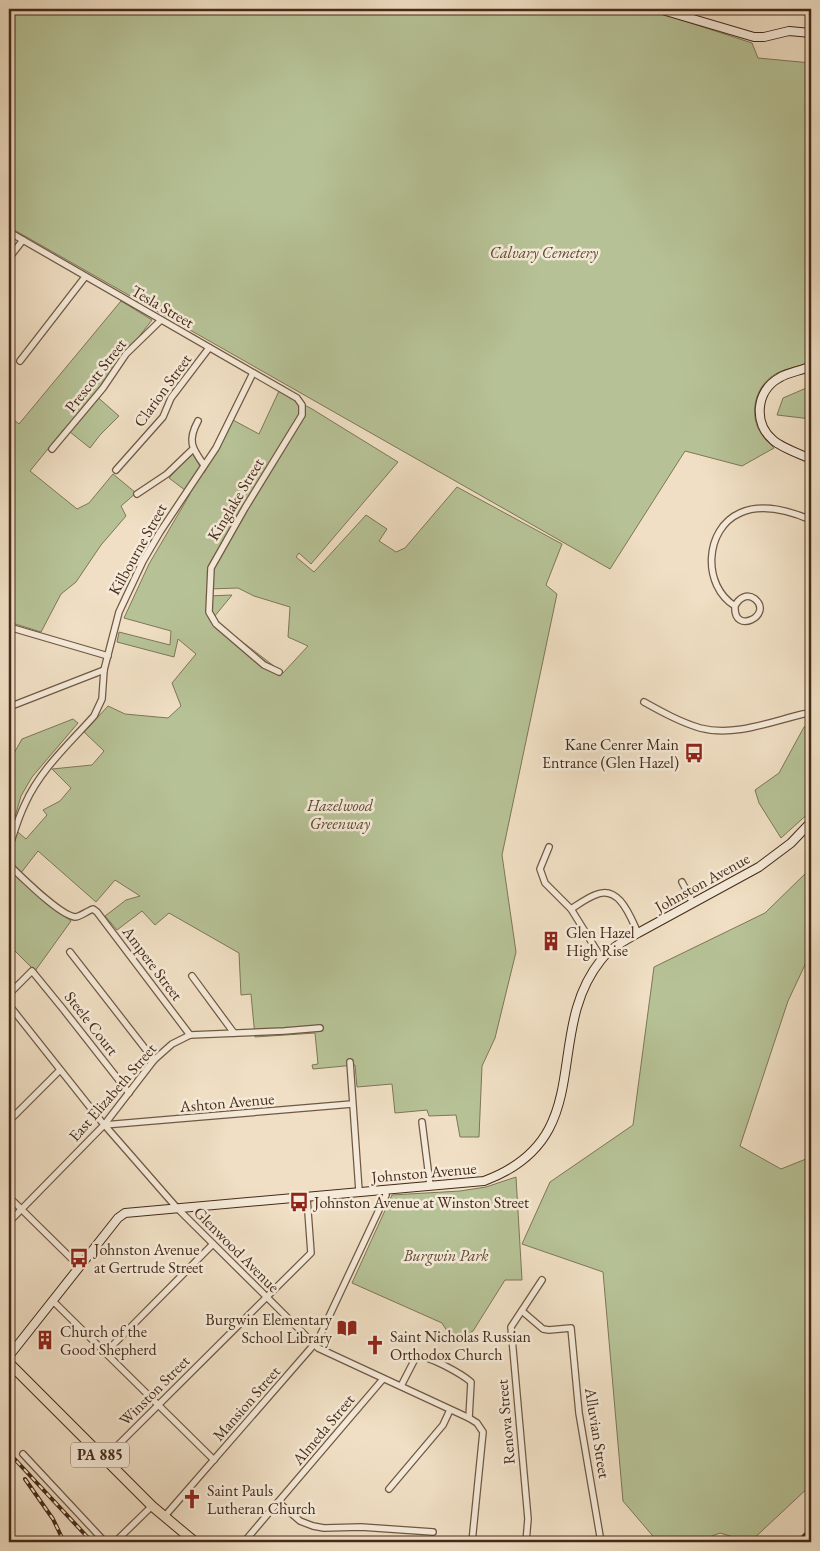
<svg xmlns="http://www.w3.org/2000/svg" width="820" height="1551" font-family="'EB Garamond',serif">
  <style>
    .green { fill: #b6c296; stroke: #7e7657; fill-rule: evenodd }
    .lines { fill: none; stroke-linecap: round; stroke-linejoin: round }
    .street-casing { stroke: #705843; stroke-width: 8 }
    .secondary-casing { stroke: #462b18; stroke-width: 10 }
    .primary-casing { stroke: #462b18; stroke-width: 11 }
    .street { stroke: #f5ead9; stroke-width: 5.5 }
    .secondary { stroke: #f5ead9; stroke-width: 8 }
    .primary { stroke: #f0dfc4; stroke-width: 9 }
    .rail-casing { stroke: #462b18; stroke-width: 4 }
    .rail { stroke: #f5ead9; stroke-width: 2; stroke-dasharray: 5.5; stroke-linecap: butt }
    .labels { text-anchor: middle; stroke-width: 5; stroke-linejoin: round; paint-order: stroke }
    .shield { fill: #f5ead9; stroke: #7a6452; stroke-width: 1 }
    .shield-label { font-size: 15px; font-weight: bold; fill: #462b18 }
    .park-label { font-size: 16px; font-style: italic; fill: #5c4931; stroke: #f5ead9 }
    .street-label { font-size: 16px; fill: #462b18; stroke: #f5ead9 }
    .poi-label { font-size: 16px; fill: #462b18; stroke: #f5ead9; text-anchor: start }
  </style>
  <rect width="100%" height="100%" fill="#f0dfc4"/>
  <filter id="stains"><feTurbulence type="fractalNoise" baseFrequency=".004" numOctaves="4"/><feColorMatrix values="0 0 0 0 .2 0 0 0 0 .09 0 0 0 0 .02 0 0 0 .5 -.17"/></filter>
  <radialGradient id="worn" r=".72"><stop offset=".6" stop-color="#630" stop-opacity="0"/><stop offset="1" stop-color="#630" stop-opacity=".3"/></radialGradient>
  <g class="green">
    <path d="M9,9h639l104,34 6,15 53,5v299c-13,6 -29,6 -40,15 -16,12 -21,36 -12,53 4,7 10,13 15,18l-32,18 -57,-15 -75,118 -601,-342z"/>
    <polygon points="121,301 152,320 94,394 119,416 100,435 90,448 65,428 30,471 77,509 89,503 113,474 136,493 121,506 126,516 101,545 76,582 61,594 41,632 9,622 9,416 19,424"/>
    <polygon points="811,386 811,419 777,415 783,398"/>
    <path d="M279,391l33,18 86,53 -87,102 -12,-11 -3,4 18,15 52,-57 21,14 -8,12 17,11 9,-4 52,-61 105,57 -16,41 11,9 -55,261 14,97 -21,86 -13,28 -3,71h-19l-4,-22 -27,1 -2,-6 -32,3 -3,-29 -35,3 -2,-22 -42,4 -1,-4 6,-1 -3,-31 -60,4 -4,-43 -10,1 -2,-42 -70,-40 -14,12 -13,-14 -25,19 -12,-14 21,-16 14,-4 -25,-16 -19,22 -58,-51 -21,27 54,43 -36,50 -26,-26v-183l13,-23 51,-20 5,4 -46,54 -11,19 -9,31 14,12 21,-24 -4,-5 17,-9 11,-13 -19,-19 40,-4 12,-14 -20,-19 24,-26 17,8 43,4 13,-12 -9,-23 24,-29 -18,-15 -4,18 -57,-15 2,-10 51,13 1,-14 -47,-13 25,-54 41,-70 -21,-16 23,-25 12,20 29,-53 26,14zM238,588l16,8 36,11 -2,30 20,9 -25,27 -60,-46 -9,-10 18,-22 -24,1v-7z"/>
    <polygon points="811,723 811,811 781,838 759,803 755,790 779,773 804,727"/>
    <polygon points="811,868 811,952 788,1001 740,1146 781,1169 811,1157 811,1485 750,1542 720,1533 696,1542 658,1542 623,1501 603,1272 522,1244 550,1182 633,1125 654,967 765,913"/>
    <polygon points="516,1177 522,1280 505,1280 473,1331 454,1342 442,1323 352,1283 392,1195 460,1191 486,1187"/>
  </g>
  <g class="lines">
    <defs>
      <g id="street">
        <polyline points="9,232 297,398 302,405 302,415 245,508 211,568 209,612 216,624 264,665 279,672"/>
        <polyline points="9,258 23,240"/>
        <polyline points="20,361 85,277"/>
        <path d="M198,421c-11,20 -6,27 6,44"/>
        <polyline points="52,449 103,388 126,354 161,320"/>
        <polyline points="116,470 163,417 171,398 209,348"/>
        <polyline points="137,494 167,474 193,449"/>
        <path d="M735,606c4,-8 12,-13 20,-7 19,16 -22,37 -20,7 -33,-20 -31,-77 5,-93 22,-10 50,-2 71,7"/>
        <polyline points="9,627 108,656"/>
        <path d="M644,702c18,10 36,20 56,26 34,9 70,-6 103,-14l8,-1"/>
        <polyline points="9,707 104,670"/>
        <polyline points="549,847 540,869 545,883 571,909 602,959"/>
        <path d="M9,848c5,-15 9,-30 16,-44 15,-34 44,-60 69,-88l8,-17 2,-29 15,-58 24,-51 17,-29 56,-84 37,-75"/>
        <path d="M9,865c13,12 50,50 66,52 5,0 12,-6 18,-8l4,3 93,123"/>
        <polyline points="682,882 693,903"/>
        <path d="M571,909c8,-5 16,-11 24,-14 24,-11 35,21 43,38"/>
        <polyline points="70,952 154,1060"/>
        <polyline points="192,976 234,1033"/>
        <polyline points="9,994 32,971 63,1009 129,1093"/>
        <polyline points="9,1005 101,1121 177,1208 318,1348 469,1418 477,1423 483,1432 472,1542"/>
        <polyline points="350,1062 359,1191"/>
        <polyline points="9,1121 60,1070"/>
        <polyline points="422,1122 430,1185"/>
        <polyline points="104,1125 352,1104"/>
        <polyline points="9,1197 79,1266"/>
        <polyline points="9,1222 104,1125 154,1060 172,1044 190,1035 284,1031 320,1028"/>
        <polyline points="53,1301 214,1460"/>
        <polyline points="522,1311 543,1329 549,1330 571,1328 579,1413 601,1542"/>
        <polyline points="106,1352 213,1244"/>
        <path d="M401,1386l15,-29c10,-4 47,18 55,25l-2,36"/>
        <polyline points="23,1454 105,1542"/>
        <polyline points="104,1459 311,1253 307,1198"/>
        <polyline points="9,1480 10,1481"/>
        <polyline points="389,1489 443,1425 450,1410"/>
        <polyline points="278,1502 300,1521 313,1526 324,1528 361,1527 433,1532"/>
        <polyline points="164,1517 318,1340 386,1195 385,1189"/>
        <polyline points="115,1542 152,1506"/>
        <polyline points="244,1542 383,1379"/>
        <polyline points="526,1542 528,1519 511,1327 542,1280"/>
      </g>
      <g id="secondary">
        <polyline points="659,9 754,37 764,37 789,31 811,33"/>
        <path d="M811,366c-10,5 -23,6 -32,12 -23,13 -26,45 -6,62 9,8 27,14 38,19"/>
        <path d="M9,1356l109,-138 7,-5 359,-32c116,-43 57,-146 117,-221 9,-12 25,-20 37,-27l121,-66 32,-24 20,-21"/>
      </g>
      <polyline id="primary" points="9,1363 152,1506 195,1542"/>
    </defs>
    <use href="#street" class="street-casing"/>
    <use href="#secondary" class="secondary-casing"/>
    <use href="#primary" class="primary-casing"/>
    <use href="#street" class="street"/>
    <use href="#secondary" class="secondary"/>
    <use href="#primary" class="primary"/>
    <defs>
      <g id="rail">
        <polyline points="9,1453 92,1542"/>
        <polyline points="25,1479 53,1519 64,1542"/>
        <polyline points="798,1542 811,1529"/>
      </g>
    </defs>
    <use href="#rail" class="rail-casing"/>
    <use href="#rail" class="rail"/>
  </g>
  <defs>
    <symbol id="bus-bare" viewBox="-9 -9 18 18"><path d="M-5-6H5V4H4V6H2V4H-2V6H-4V4H-5ZM-3.5-4V0h7V-4ZM-3.5 1.2v1.5H-2V1.2ZM2 1.2v1.5H3.5V1.2Z" fill="#8f2418" stroke="#f5ead9" stroke-width="2.5" paint-order="stroke"/></symbol>
    <symbol id="building-bare" viewBox="-9 -9 18 18"><path d="M-4-6H4V6H1V3H-1V6H-4ZM-2.5-4.3h1.7v1.8h-1.7ZM.8-4.3h1.7v1.8H.8ZM-2.5-1h1.7V.8h-1.7ZM.8-1h1.7V.8H.8Z" fill="#8f2418" stroke="#f5ead9" stroke-width="2.5" paint-order="stroke"/></symbol>
    <symbol id="library-bare" viewBox="-9 -9 18 18"><path d="M-6-4Q-3-5.5-.7-3.5V5Q-3 3-6 4ZM6-4Q3-5.5 .7-3.5V5Q3 3 6 4Z" fill="#8f2418" stroke="#f5ead9" stroke-width="2.5" paint-order="stroke"/></symbol>
    <symbol id="church-bare" viewBox="-9 -9 18 18"><path d="M-1.2-6h2.4v3.5h3.3v2.4h-3.3V6h-2.4V-.1h-3.3v-2.4h3.3Z" fill="#8f2418" stroke="#f5ead9" stroke-width="2.5" paint-order="stroke"/></symbol>
  </defs>
  <g fill-rule="evenodd">
    <use href="#bus-bare" x="680" y="739" width="28" height="28"/>
    <use href="#building-bare" x="537" y="927" width="28" height="28"/>
    <use href="#bus-bare" x="285" y="1188" width="28" height="28"/>
    <use href="#bus-bare" x="65" y="1244" width="28" height="28"/>
    <use href="#library-bare" x="333" y="1314" width="28" height="28"/>
    <use href="#building-bare" x="31" y="1326" width="28" height="28"/>
    <use href="#church-bare" x="361" y="1331" width="28" height="28"/>
    <use href="#church-bare" x="178" y="1485" width="28" height="28"/>
  </g>
  <g class="labels">
    <rect class="shield" x="71" y="1442.5" width="58" height="25" rx="4"/>
    <g class="shield-label">
      <text x="100" y="1460">PA 885</text>
    </g>
    <g class="park-label">
      <text x="544" y="258">Calvary Cemetery</text>
      <text x="340" y="811">Hazelwood<tspan x="340" dy="18">Greenway</tspan></text>
      <text x="446" y="1261">Burgwin Park</text>
    </g>
    <g class="street-label">
      <text transform="translate(163 306) rotate(30)" y="6">Tesla Street</text>
      <text transform="translate(95 375) rotate(-52)" y="6">Prescott Street</text>
      <text transform="translate(162 390) rotate(-54)" y="6">Clarion Street</text>
      <text transform="translate(235 499) rotate(-59)" y="6">Kinglake Street</text>
      <text transform="translate(137 549) rotate(-61)" y="6">Kilbourne Street</text>
      <text transform="translate(702 882) rotate(-29)" y="6">Johnston Avenue</text>
      <text transform="translate(153 963) rotate(53)" y="6">Ampere Street</text>
      <text transform="translate(92 1023) rotate(52)" y="6">Steele Court</text>
      <text transform="translate(112 1092) rotate(-49)" y="6">East Elizabeth Street</text>
      <text transform="translate(227 1102) rotate(-5)" y="6">Ashton Avenue</text>
      <text transform="translate(424 1172) rotate(-5)" y="6">Johnston Avenue</text>
      <text transform="translate(237 1249) rotate(45)" y="6">Glenwood Avenue</text>
      <text transform="translate(154 1390) rotate(-45)" y="6">Winston Street</text>
      <text transform="translate(246 1403) rotate(-49)" y="6">Mansion Street</text>
      <text transform="translate(505 1422) rotate(-95)" y="6">Renova Street</text>
      <text transform="translate(323 1429) rotate(-50)" y="6">Almeda Street</text>
      <text transform="translate(598 1433) rotate(81)" y="6">Alluvian Street</text>
    </g>
    <g class="poi-label">
      <text x="679" y="750" text-anchor="end">Kane Cenrer Main<tspan x="679" dy="18">Entrance (Glen Hazel)</tspan></text>
      <text x="566" y="938">Glen Hazel<tspan x="566" dy="18">High Rise</tspan></text>
      <text x="314" y="1208">Johnston Avenue at Winston Street</text>
      <text x="94" y="1255">Johnston Avenue<tspan x="94" dy="18">at Gertrude Street</tspan></text>
      <text x="332" y="1325" text-anchor="end">Burgwin Elementary<tspan x="332" dy="18">School Library</tspan></text>
      <text x="60" y="1337">Church of the<tspan x="60" dy="18">Good Shepherd</tspan></text>
      <text x="390" y="1342">Saint Nicholas Russian<tspan x="390" dy="18">Orthodox Church</tspan></text>
      <text x="207" y="1496">Saint Pauls<tspan x="207" dy="18">Lutheran Church</tspan></text>
    </g>
  </g>
  <rect width="820" height="1551" fill="none" stroke="#f0dfc4" stroke-width="30"/>
  <rect x="10" y="10" width="800" height="1531" fill="none" stroke="#462b18" stroke-width="2.5"/>
  <rect x="15" y="15" width="790" height="1521" fill="none" stroke="#462b18"/>
  <rect width="100%" height="100%" filter="url(#stains)"/>
  <rect width="100%" height="100%" fill="url(#worn)"/>
</svg>
